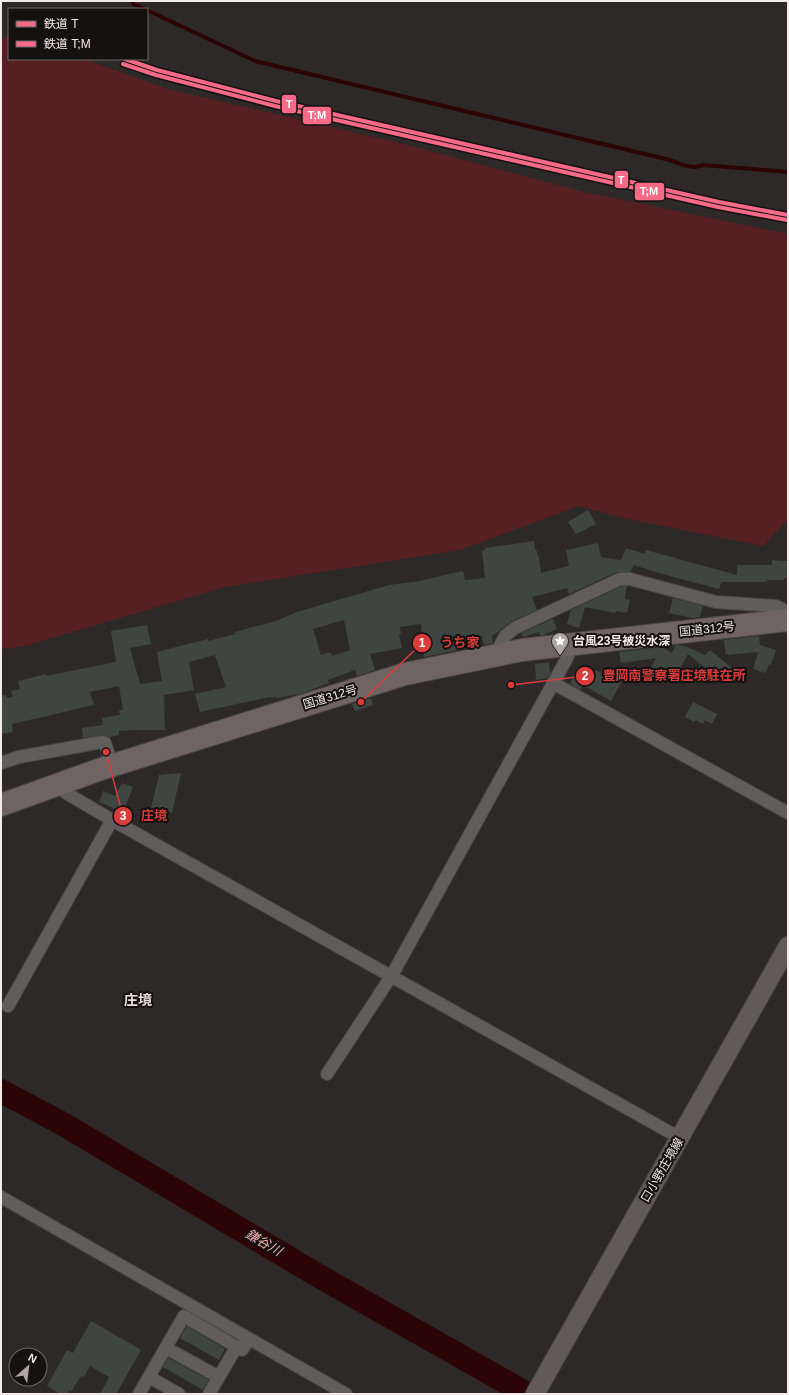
<svg xmlns="http://www.w3.org/2000/svg" width="789" height="1395" font-family="Helvetica,'Noto Sans JP',sans-serif">
  <style>
    .green { fill: #562022 }
    .lines { fill: none; stroke-linecap: round; stroke-linejoin: round }
    .stream { stroke: #2d0406; stroke-width: 4 }
    .river { stroke: #2d0406; stroke-width: 24 }
    .building { fill: #3f4641; fill-rule: evenodd }
    .street-casing { stroke: #4a4646; stroke-width: 14 }
    .secondary-casing { stroke: #4a4646; stroke-width: 20 }
    .highway-casing { stroke: #4a4646; stroke-width: 24 }
    .street { stroke: #615d5d; stroke-width: 12 }
    .secondary { stroke: #605a59; stroke-width: 18 }
    .highway { stroke: #6f6463; stroke-width: 22 }
    .rail-1-casing { stroke: #151111; stroke-width: 7 }
    .rail-2-casing { stroke: #151111; stroke-width: 7 }
    .rail-1 { stroke: #f66a87; stroke-width: 4 }
    .rail-2 { stroke: #f66a87; stroke-width: 4 }
    .labels { text-anchor: middle; stroke-width: 4; stroke-linejoin: round; paint-order: stroke }
    .street-label { font-size: 12px; fill: #f1ebea; stroke: #151111 }
    .poi-label { font-size: 12px; font-weight: bold; fill: #f1ebea; stroke: #151111; text-anchor: start }
    .water-label { font-size: 13px; font-style: italic; fill: #f6b3b0; stroke: #151111 }
    .quarter-label { font-size: 14px; font-weight: bold; fill: #eadedd; stroke: #151111 }
    .leader { fill: none; stroke: #d93c3b; stroke-width: 1.5 }
    .callout-dot { fill: #d93c3b; stroke: #151111; stroke-width: 1.5 }
    .mark-label { font-size: 12px; text-anchor: middle; font-weight: bold; fill: #fff }
    .callout-label { font-size: 13px; text-anchor: middle; font-weight: bold; fill: #d93c3b; stroke: #151111; stroke-width: 4; stroke-linejoin: round; paint-order: stroke }
    .line-badge { stroke: #151111; stroke-width: 1.5 }
    .badge-label { font-size: 11px; text-anchor: middle; font-weight: bold; fill: #fff }
  </style>
  <rect width="100%" height="100%" fill="#2e2929"/>
  <polygon class="green" points="1,37 9,37 9,59 84,59 168,89 400,143 584,192 788,234 788,520 763,546 623,518 579,506 460,550 225,587 25,646 1,649"/>
  <g class="lines">
    <g class="stream">
      <polyline points="133,1 133,4 145,9"/>
      <path d="M147,10l108,51 415,99c10,4 23,10 33,5l85,7"/>
    </g>
    <polyline class="river" points="1,1091 63,1124 324,1279 527,1394"/>
  </g>
  <g class="building">
    <polygon points="588,510 596,524 576,534 568,522"/>
    <path d="M534,541l1,9 1,-1 3,9 2,15 28,-7 -3,-16 32,-7 3,14 20,3 5,-12 19,6 1,-4 91,25v-10h35v-5l16,1v17h-4v2h-17v2h-46l-2,7 -64,-17 -21,-7 -4,7h-13l-48,22 -2,-6 -35,9 5,13 -25,11 -20,15 1,7 -9,2 -2,-9 -26,7 2,7 -34,7 -3,-33 -21,3 1,7h-2l3,14 -32,6 5,16 -18,6 -2,-6 -27,10 1,3 -29,11 -23,4 -1,-1 -12,1 -64,14 -5,-18 31,-7 -11,-32 -26,7 5,28 -30,5 1,35h-30l-16,1v4l-10,2 -8,-2 -18,3 -1,-10 21,-3 -1,-7 18,-3 -1,-5h4l-4,-24 -29,6 4,13 -82,19 1,8 -12,2v-38l5,-1 1,3 6,-1 -2,-6 9,-2 -2,-8 28,-7v2l70,-14 -5,-31 36,-6 4,19 -21,4 10,36 22,-3 -5,-29 51,-13v2l28,-7 -1,-2 41,-11 21,-9 92,-27 25,-3 49,-11 2,9 20,-2 -3,-27 3,-1v-2zM344,620l6,30 -18,6 -2,-4 -9,3 -8,-26z"/>
    <polygon points="622,586 627,586 625,599 630,600 627,613 616,611 615,613 585,607 579,628 567,624 571,610"/>
    <polygon points="673,598 703,606 700,617 693,618 669,613"/>
    <polygon points="553,619 557,629 544,635 540,635 539,632 523,637 521,633"/>
    <polygon points="759,636 760,645 776,650 771,665 769,664 766,673 753,669 758,652 726,655 724,640"/>
    <polygon points="676,645 685,646 705,655 710,650 738,673 729,683 725,680 723,682 688,654 676,676 665,670 662,676 650,669 656,658 621,663 619,652 661,647 672,653"/>
    <polygon points="549,662 550,674 547,678 536,680 535,664"/>
    <polygon points="603,668 623,679 611,701 586,687 596,670 601,673"/>
    <polygon points="575,674 586,680 580,690 570,684"/>
    <polygon points="371,698 373,705 355,711 352,704"/>
    <polygon points="693,702 717,714 712,724 705,720 703,724 696,720 694,722 685,717"/>
    <polygon points="181,773 172,813 151,808 159,775"/>
    <polygon points="122,783 133,787 123,812 99,802 103,791 115,796"/>
    <polygon points="91,1321 141,1350 116,1394 100,1394 109,1377 90,1366 84,1377 81,1376 71,1392 69,1390 67,1394 61,1394 47,1386 67,1350 73,1353"/>
    <polygon points="187,1326 225,1349 219,1360 180,1338"/>
    <polygon points="168,1358 209,1380 203,1390 163,1367"/>
  </g>
  <g class="lines">
    <defs>
      <g id="street">
        <polyline points="495,655 505,636 515,628 620,579 630,579 716,602 776,606 782,609 788,615"/>
        <polyline points="553,683 788,813"/>
        <polyline points="1,763 19,757 102,742 105,743 112,765"/>
        <polyline points="61,782 66,793 112,820 680,1138"/>
        <polyline points="8,1006 112,820"/>
        <polyline points="327,1074 392,975 566,660 570,651 569,644"/>
        <polyline points="1,1197 346,1394"/>
        <polyline points="166,1348 219,1377"/>
        <polyline points="149,1377 179,1394"/>
        <polyline points="139,1394 184,1316 242,1350 249,1340"/>
        <polyline points="209,1394 237,1346"/>
      </g>
      <polyline id="secondary" points="535,1394 788,946"/>
      <polyline id="highway" points="1,805 104,768 405,674 522,650 788,620"/>
    </defs>
    <use href="#street" class="street-casing"/>
    <use href="#secondary" class="secondary-casing"/>
    <use href="#highway" class="highway-casing"/>
    <use href="#street" class="street"/>
    <use href="#secondary" class="secondary"/>
    <use href="#highway" class="highway"/>
    <defs>
      <polyline id="rail-1" points="125,59 157,70 276,101 719,202 788,215"/>
      <polyline id="rail-2" points="123,64 156,75 275,106 718,207 787,220"/>
    </defs>
    <use href="#rail-1" class="rail-1-casing"/>
    <use href="#rail-2" class="rail-2-casing"/>
    <use href="#rail-1" class="rail-1"/>
    <use href="#rail-2" class="rail-2"/>
  </g>
  <defs>
    <symbol id="sight-pin" viewBox="-11 -11 22 30"><path d="M0 17L-7.5 6A9.5 9.5 0 1 1 7.5 6Z" fill="#ada7a6" stroke="#151111"/><path d="M0-6L1.8-2.2L6-1.7L2.9 1.2L3.7 5.4L0 3.3L-3.7 5.4L-2.9 1.2L-6-1.7L-1.8-2.2Z" fill="#fff"/></symbol>
  </defs>
  <g fill-rule="evenodd">
    <use href="#sight-pin" x="550" y="631" width="20" height="27"/>
  </g>
  <g class="labels">
    <g class="street-label">
      <text transform="translate(707 629) rotate(-6)" y="4">国道312号</text>
      <text transform="translate(330 697) rotate(-17)" y="4">国道312号</text>
      <text transform="translate(662 1170) rotate(-60)" y="4">口小野庄境線</text>
    </g>
    <g class="poi-label">
      <text x="573" y="645">台風23号被災水深</text>
    </g>
    <g class="water-label">
      <text transform="translate(264 1242) rotate(30)" y="5">鎌谷川</text>
    </g>
    <g class="quarter-label">
      <text x="138" y="1005">庄境</text>
    </g>
  </g>
  <path class="leader" d="M361 702L422 643M511 685L585 676M106 752L123 816"/>
  <g class="callout-dot">
    <circle cx="361" cy="702" r="4"/>
    <circle cx="511" cy="685" r="4"/>
    <circle cx="106" cy="752" r="4"/>
    <circle cx="422" cy="643" r="10"/>
    <circle cx="585" cy="676" r="10"/>
    <circle cx="123" cy="816" r="10"/>
  </g>
  <g class="mark-label">
    <text x="422" y="647">1</text>
    <text x="585" y="680">2</text>
    <text x="123" y="820">3</text>
  </g>
  <g class="callout-label">
    <text x="460" y="647">うち家</text>
    <text x="674" y="680">豊岡南警察署庄境駐在所</text>
    <text x="154" y="820">庄境</text>
  </g>
  <g class="line-badge">
    <rect x="281" y="94" width="16" height="20" rx="4" fill="#f66a87"/>
    <rect x="302" y="106" width="30" height="19" rx="4" fill="#f66a87"/>
    <rect x="614" y="170" width="15" height="19" rx="4" fill="#f66a87"/>
    <rect x="634" y="182" width="31" height="19" rx="4" fill="#f66a87"/>
  </g>
  <g class="badge-label">
    <text x="289" y="108">T</text>
    <text x="317" y="119">T;M</text>
    <text x="621" y="184">T</text>
    <text x="649" y="195">T;M</text>
  </g>
  <rect width="789" height="1395" fill="none" stroke="#f1ebea" stroke-width="4"/>
  <rect x="8" y="8" width="140" height="52" fill="#151111" stroke="#6d6868"/>
  <rect x="16" y="21" width="20" height="6" fill="#f66a87" stroke="#6d6868"/>
  <text x="44" y="28" font-size="12" fill="#f1ebea">鉄道 T</text>
  <rect x="16" y="41" width="20" height="6" fill="#f66a87" stroke="#6d6868"/>
  <text x="44" y="48" font-size="12" fill="#f1ebea">鉄道 T;M</text>
  <g transform="translate(28 1367) rotate(28)"><circle r="19" fill="#151111" stroke="#6d6868"/>
  <path d="M0-3L7 15L0 10L-7 15Z" fill="#ada7a6"/>
  <text y="-6" font-size="11" font-weight="bold" text-anchor="middle" fill="#f1ebea">N</text>
  </g>
</svg>
